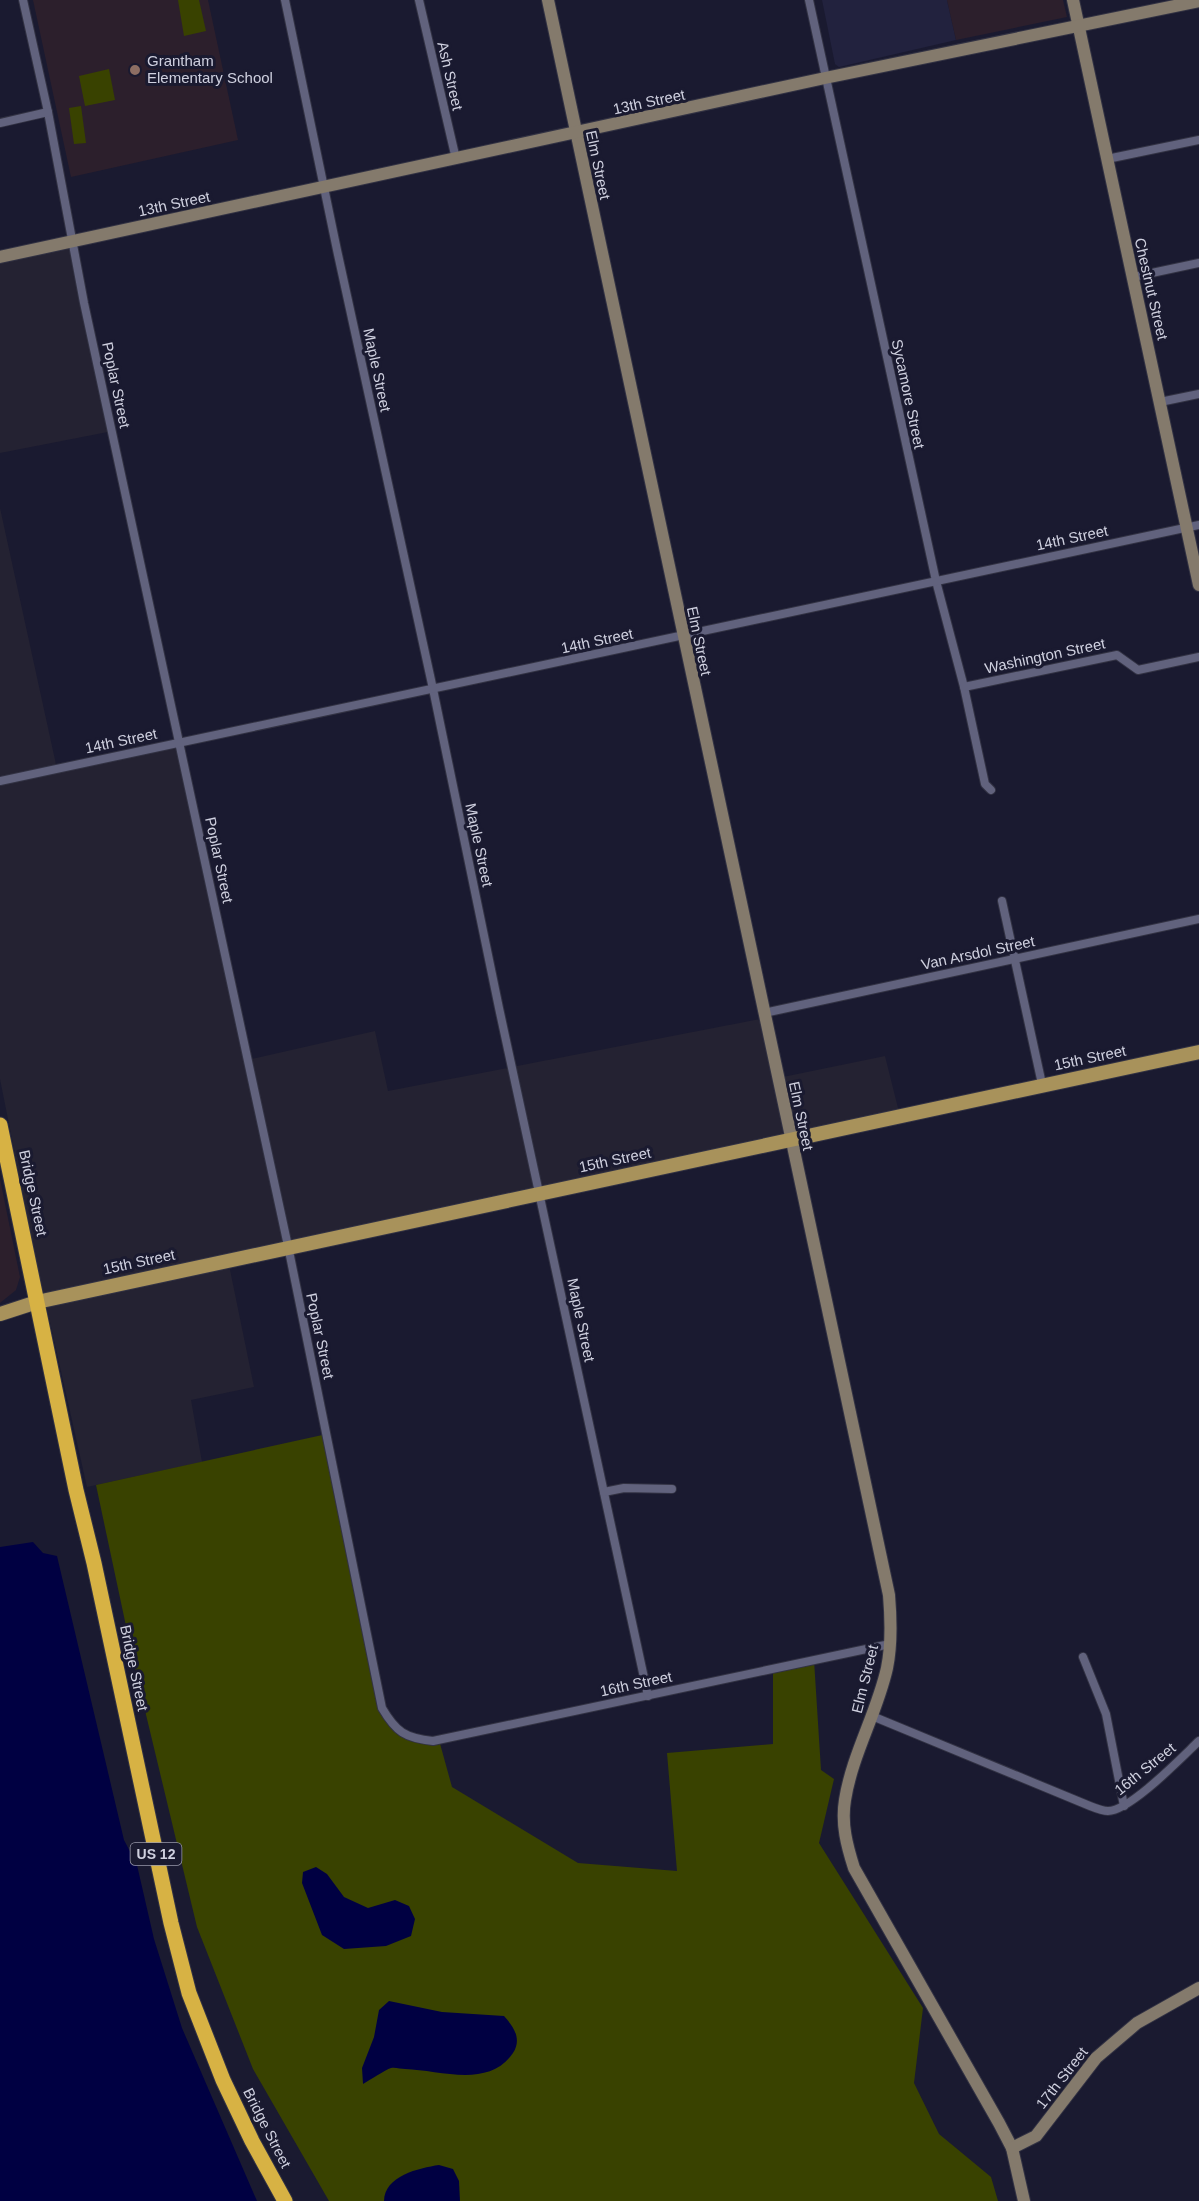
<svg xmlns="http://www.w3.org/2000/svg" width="1199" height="2201" font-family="Arial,sans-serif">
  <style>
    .commercial { fill: #242232 }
    .built { fill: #22223e }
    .education { fill: #2c1f2c }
    .green { fill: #394200 }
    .water { fill: #000042 }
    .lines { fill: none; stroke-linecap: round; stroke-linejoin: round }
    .street-casing { stroke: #323243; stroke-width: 10 }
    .secondary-casing { stroke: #323243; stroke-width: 14 }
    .primary-casing { stroke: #323243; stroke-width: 16 }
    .highway-casing { stroke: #323243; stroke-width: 17 }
    .street { stroke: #61627d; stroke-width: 8 }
    .secondary { stroke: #847a6c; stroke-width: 12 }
    .primary { stroke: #a8925b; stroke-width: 14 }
    .highway { stroke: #d7b244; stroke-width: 15 }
    .education-dot { fill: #8d6e63; stroke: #1a1a30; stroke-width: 2 }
    .labels { text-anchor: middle; stroke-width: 6; stroke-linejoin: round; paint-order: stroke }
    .shield { fill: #1a1a30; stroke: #99a; stroke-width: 1.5 }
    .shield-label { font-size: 14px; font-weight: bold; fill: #cfd0df }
    .poi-label { font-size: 15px; fill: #cfd0df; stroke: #1a1a30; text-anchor: start }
    .street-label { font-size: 15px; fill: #cfd0df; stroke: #1a1a30 }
  </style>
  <rect width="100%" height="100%" fill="#1a1a30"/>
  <g class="commercial">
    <polygon points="72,242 113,431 0,453 0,257"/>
    <polygon points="0,508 57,769 180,743 247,1060 375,1031 388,1091 765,1018 778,1078 885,1056 900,1116 228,1260 254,1387 191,1400 202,1462 87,1487 38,1269 0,1079"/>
  </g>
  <polygon class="built" points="822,0 947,0 956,40 839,67 835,64"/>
  <g class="education">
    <polygon points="33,0 208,0 238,140 71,177"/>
    <polygon points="947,0 1063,0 1067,17 956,40"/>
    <polygon points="0,1179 20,1277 16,1290 0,1303"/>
  </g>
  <g class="green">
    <polygon points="178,0 199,0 206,31 184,36"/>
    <polygon points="109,69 115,100 85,106 79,76"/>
    <polygon points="81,106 86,143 74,144 69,108"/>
    <polygon points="327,1434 382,1708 413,1739 439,1740 452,1787 578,1863 677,1871 667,1753 773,1744 773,1669 814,1660 821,1770 834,1779 819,1843 923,2008 914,2083 939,2134 991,2177 998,2201 329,2201 253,2069 197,1927 136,1673 96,1485"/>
  </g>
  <g class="water">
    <polygon points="33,1542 43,1553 57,1556 124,1840 137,1865 154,1939 182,2028 257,2201 0,2201 0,1547"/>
    <polygon points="316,1867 327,1874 344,1897 368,1908 395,1900 409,1906 415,1919 411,1936 386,1946 344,1949 322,1935 302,1883 303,1872"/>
    <path d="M389,2001l53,11 62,4c10,11 18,23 9,37 -24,36 -73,17 -108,16 -4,0 -10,-2 -14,-1 -6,2 -21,12 -28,16l-1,-16 12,-31 5,-27z"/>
    <path d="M439,2165l14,4 6,12 1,20h-76c0,-25 35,-33 55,-36z"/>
  </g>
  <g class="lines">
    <defs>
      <g id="street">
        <path d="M23,0l25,112 36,191 204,943 94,462c14,24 23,30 51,33l457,-97"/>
        <polyline points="285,0 337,250 433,689 499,1008 648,1696"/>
        <polyline points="419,0 456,159"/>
        <polyline points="809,0 936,581 964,687 985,784 991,790"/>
        <polyline points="0,123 48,112"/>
        <polyline points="1107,159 1199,140"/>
        <polyline points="1133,277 1199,263"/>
        <polyline points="1160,402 1199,394"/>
        <polyline points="964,687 1117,655 1138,670 1199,657"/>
        <polyline points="0,781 1199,525"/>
        <polyline points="1002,901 1042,1084"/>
        <polyline points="764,1013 1199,919"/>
        <polyline points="604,1492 624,1488 672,1489"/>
        <polyline points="1083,1657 1106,1714 1124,1806"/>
        <path d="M872,1716l218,90c5,2 13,5 18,5 22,0 74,-54 91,-70"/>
      </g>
      <g id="secondary">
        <path d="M548,0l341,1595c2,24 3,49 -2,73 -10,45 -35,87 -42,132 -4,24 2,46 9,68l145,255 13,25 12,53"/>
        <polyline points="1073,0 1199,585"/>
        <polyline points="0,257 825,78 1199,1"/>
        <polyline points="1012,2148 1036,2136 1096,2058 1137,2023 1199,1988"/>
      </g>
      <polyline id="primary" points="0,1314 37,1302 1199,1052"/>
      <polyline id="highway" points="0,1125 76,1490 94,1563 171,1923 189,1993 223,2080 252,2141 285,2201"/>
    </defs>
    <use href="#street" class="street-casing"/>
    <use href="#secondary" class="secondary-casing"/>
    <use href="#primary" class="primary-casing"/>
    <use href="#highway" class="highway-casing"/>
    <use href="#street" class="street"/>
    <use href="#secondary" class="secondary"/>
    <use href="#primary" class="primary"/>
    <use href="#highway" class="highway"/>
  </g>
  <circle class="education-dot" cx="135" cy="70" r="6"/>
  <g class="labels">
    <rect class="shield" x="130.5" y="1843" width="51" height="22" rx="4.5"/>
    <g class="shield-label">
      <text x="156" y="1859">US 12</text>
    </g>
    <g class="poi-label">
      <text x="147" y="66">Grantham<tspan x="147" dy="17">Elementary School</tspan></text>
    </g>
    <g class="street-label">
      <text transform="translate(450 76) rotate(77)" y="5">Ash Street</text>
      <text transform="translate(649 102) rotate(-12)" y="5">13th Street</text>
      <text transform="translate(598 165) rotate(78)" y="5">Elm Street</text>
      <text transform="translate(174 204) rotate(-12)" y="5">13th Street</text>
      <text transform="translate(1151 289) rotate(77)" y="5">Chestnut Street</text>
      <text transform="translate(377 370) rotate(78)" y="5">Maple Street</text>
      <text transform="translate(116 385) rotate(78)" y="5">Poplar Street</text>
      <text transform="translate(908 394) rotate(78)" y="5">Sycamore Street</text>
      <text transform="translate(1072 538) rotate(-12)" y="5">14th Street</text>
      <text transform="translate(597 641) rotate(-12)" y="5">14th Street</text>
      <text transform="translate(699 641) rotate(78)" y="5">Elm Street</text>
      <text transform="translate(1045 656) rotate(-12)" y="5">Washington Street</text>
      <text transform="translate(121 741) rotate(-12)" y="5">14th Street</text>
      <text transform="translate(479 845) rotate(78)" y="5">Maple Street</text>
      <text transform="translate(219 860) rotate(78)" y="5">Poplar Street</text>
      <text transform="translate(978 953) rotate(-12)" y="5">Van Arsdol Street</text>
      <text transform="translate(1090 1058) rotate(-12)" y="5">15th Street</text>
      <text transform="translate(801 1116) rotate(78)" y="5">Elm Street</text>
      <text transform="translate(615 1160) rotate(-12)" y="5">15th Street</text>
      <text transform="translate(33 1193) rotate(78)" y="5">Bridge Street</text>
      <text transform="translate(139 1262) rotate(-12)" y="5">15th Street</text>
      <text transform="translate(581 1320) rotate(78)" y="5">Maple Street</text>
      <text transform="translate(320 1336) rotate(78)" y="5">Poplar Street</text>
      <text transform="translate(134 1668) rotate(78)" y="5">Bridge Street</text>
      <text transform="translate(865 1679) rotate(-76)" y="5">Elm Street</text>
      <text transform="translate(636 1684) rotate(-12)" y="5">16th Street</text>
      <text transform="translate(1145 1769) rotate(-39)" y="5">16th Street</text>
      <text transform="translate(1062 2078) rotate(-52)" y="5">17th Street</text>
      <text transform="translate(267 2128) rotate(63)" y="5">Bridge Street</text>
    </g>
  </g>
</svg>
